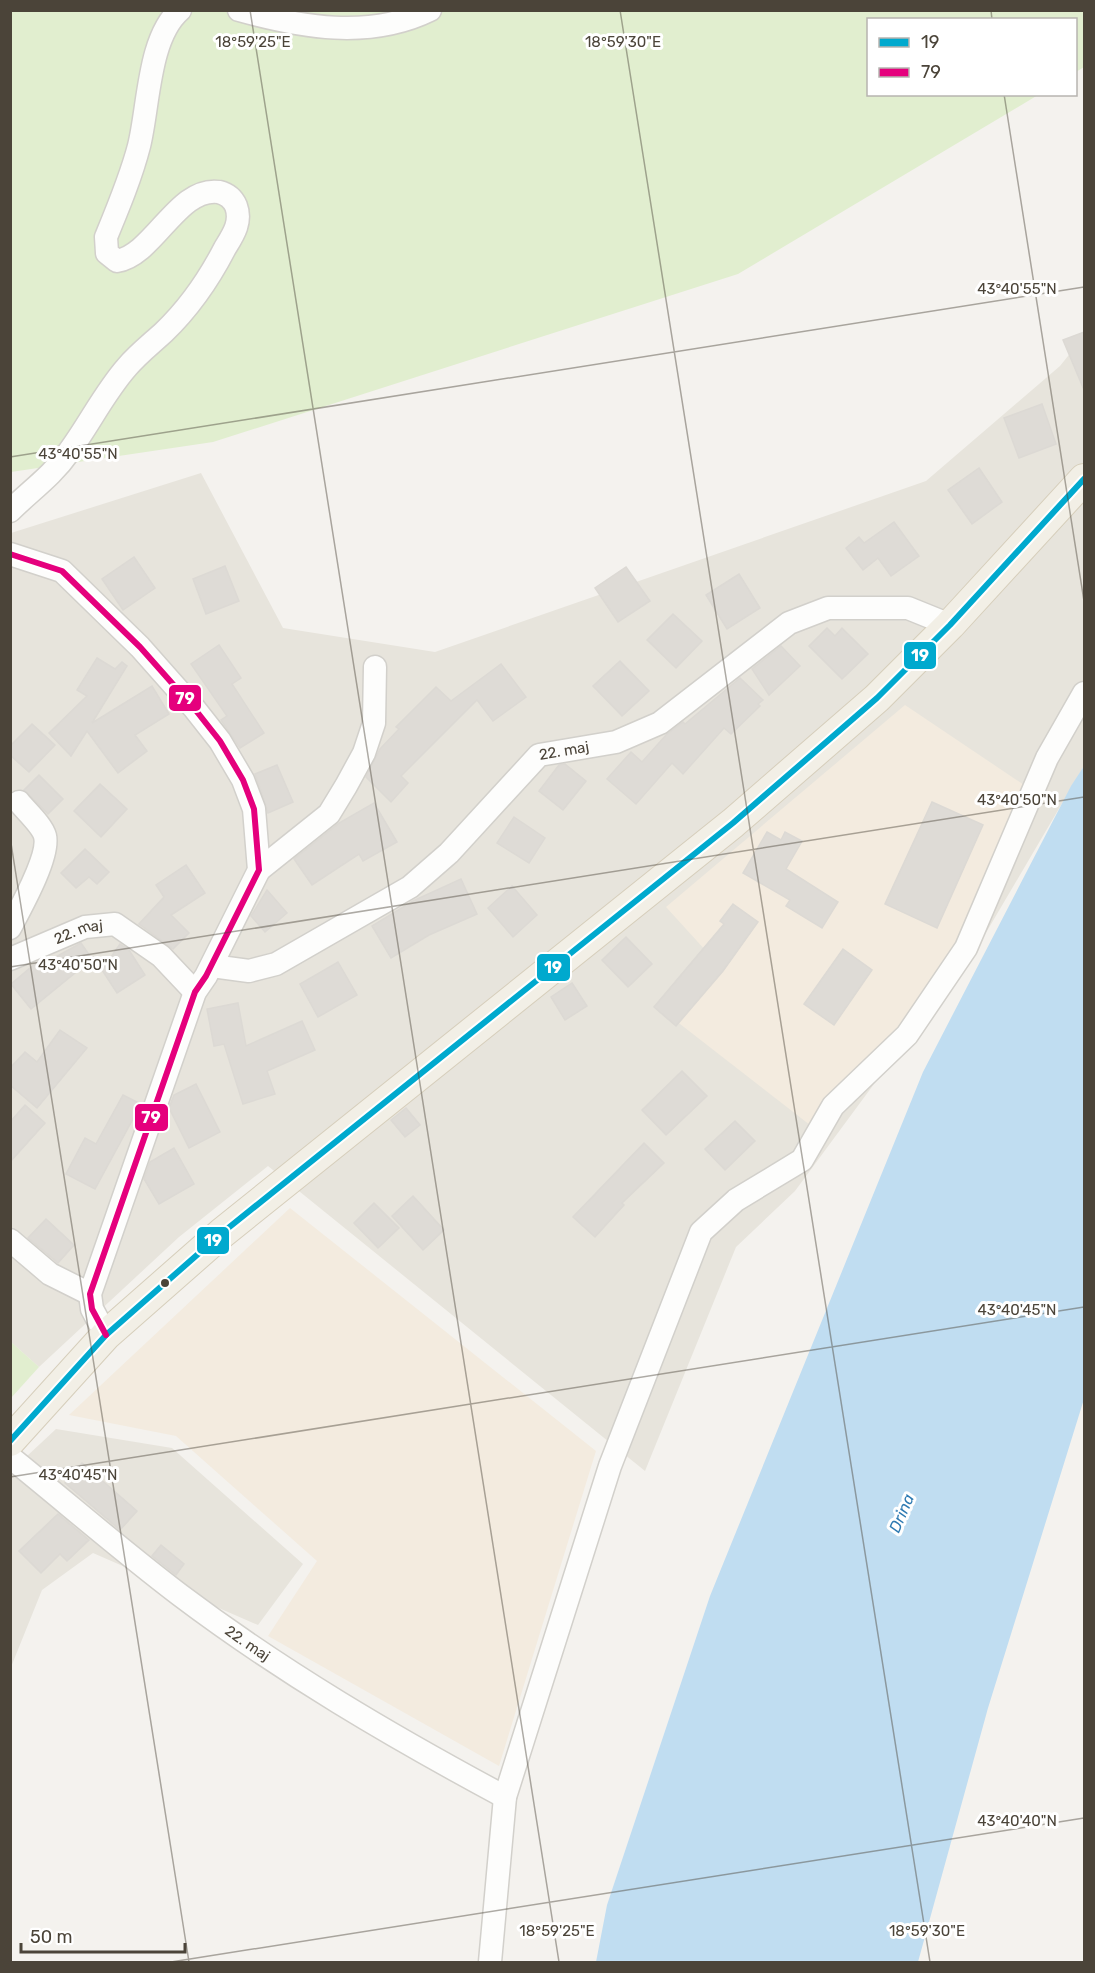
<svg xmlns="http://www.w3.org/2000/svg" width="1095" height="1973" font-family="Rubik,sans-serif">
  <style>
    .residential { fill: #e7e4dc }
    .commercial { fill: #f3ebdf }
    .green { fill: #e1eecf }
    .water { fill: #c0ddf1 }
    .building { fill: #dedbd6; stroke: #dcd9d4; stroke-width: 1.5 }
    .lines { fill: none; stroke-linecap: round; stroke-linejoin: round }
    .minor-casing { stroke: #d2d0cb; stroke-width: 25 }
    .major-casing { stroke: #d6cebb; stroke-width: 32 }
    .minor { stroke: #fdfdfc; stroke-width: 22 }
    .major { stroke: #f2efe6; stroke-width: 30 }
    .bus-1-casing { stroke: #fff; stroke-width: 10 }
    .bus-2-casing { stroke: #fff; stroke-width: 10 }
    .bus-1 { stroke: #00a9ce; stroke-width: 6 }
    .bus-2 { stroke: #e5007d; stroke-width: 6 }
    .ticks { fill: none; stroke: #4b4439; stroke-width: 1.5; stroke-opacity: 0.45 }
    .bus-dot { fill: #4b4439; stroke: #fff; stroke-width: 2 }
    .labels { text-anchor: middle; stroke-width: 6; stroke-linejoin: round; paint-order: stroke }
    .street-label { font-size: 15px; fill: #4b4439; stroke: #fff }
    .water-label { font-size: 16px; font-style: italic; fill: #2e7ab2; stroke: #fff }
    .ticks-label { font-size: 15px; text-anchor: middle; fill: #4b4439; stroke: #fff; stroke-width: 6; stroke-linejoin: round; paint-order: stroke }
    .line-badge { stroke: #fff; stroke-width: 2 }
    .badge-label { font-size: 16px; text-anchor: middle; font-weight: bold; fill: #fff }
  </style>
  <rect width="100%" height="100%" fill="#f4f2ee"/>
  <g class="residential">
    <polygon points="1084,336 1084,766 987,931 795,1191 736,1247 645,1471 268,1166 179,1237 39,1367 11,1342 11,533 201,473 283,628 435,652 926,481 1060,366"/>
    <polygon points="56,1429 172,1448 303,1564 258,1625 93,1553 42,1590 11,1667 11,1471"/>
  </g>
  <g class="commercial">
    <polygon points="905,705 1027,787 965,931 911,1018 810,1125 671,1017 717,963 666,907"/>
    <polygon points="290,1208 596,1451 499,1766 268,1636 317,1561 176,1436 69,1415"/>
  </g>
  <g class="green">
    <polygon points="11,11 1084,11 1084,67 1076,72 1076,20 868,20 868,94 1038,95 738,274 213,442 11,472"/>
    <polygon points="11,1342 39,1367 11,1398"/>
  </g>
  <polygon class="water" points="1084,766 1084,1399 988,1708 918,1962 596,1962 607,1905 710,1596 923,1072 1071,786"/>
  <g class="building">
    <polygon points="1084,332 1084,390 1063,340"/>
    <polygon points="1042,404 1056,444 1019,458 1004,418"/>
    <polygon points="979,468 1002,502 972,524 948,490"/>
    <polygon points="894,522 919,556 891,576 878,558 863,570 846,548 859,537 864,543"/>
    <polygon points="134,557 155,588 123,610 102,579"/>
    <polygon points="225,566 239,601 206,614 193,579"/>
    <polygon points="626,567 650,601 618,622 595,588"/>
    <polygon points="739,574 760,608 727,629 706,595"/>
    <polygon points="673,614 702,641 676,668 647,640"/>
    <polygon points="827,628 835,636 842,628 868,654 842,679 809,646"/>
    <polygon points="219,645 241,678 232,684 264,733 240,748 221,720 227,716 191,664"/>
    <polygon points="781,646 800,666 769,695 752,669"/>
    <polygon points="97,658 115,669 122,662 127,666 92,723 152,686 169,714 135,735 147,751 118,773 87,731 71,756 49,733 87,696 77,690"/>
    <polygon points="620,661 649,691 622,716 593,686"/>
    <polygon points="501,664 526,697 493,721 477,700 401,776 408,783 391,802 366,777 380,749 399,729 396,727 436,687 451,701"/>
    <polygon points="740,678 763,700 758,704 760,706 731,734 724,728 683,774 672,763 636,804 607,779 631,752 642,762 666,735 683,722 685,724"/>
    <polygon points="32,724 55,745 29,772 10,755 10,746"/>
    <polygon points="565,764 586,781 563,810 539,791 559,765"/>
    <polygon points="277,765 293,802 268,813 255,774"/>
    <polygon points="39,775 63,799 48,814 24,790"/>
    <polygon points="100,784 127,809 101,837 74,811"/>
    <polygon points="932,802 983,825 937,928 885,904"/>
    <polygon points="374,803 397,842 363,861 359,854 312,885 294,859 339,823"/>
    <polygon points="514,817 545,838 529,863 497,843"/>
    <polygon points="767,832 781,840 785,832 802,841 786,869 838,902 822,928 786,906 790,900 743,873"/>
    <polygon points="85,849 109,872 97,884 89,877 76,888 61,873"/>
    <polygon points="186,865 205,893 171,915 189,933 173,949 139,924 164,897 156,885"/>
    <polygon points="461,879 477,914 429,935 391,958 372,926 413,901"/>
    <polygon points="512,886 537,915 513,937 488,908"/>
    <polygon points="267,890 287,913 265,932 251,916"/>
    <polygon points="733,904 758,922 723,971 676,1026 654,1007 724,924 720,921"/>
    <polygon points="626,937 652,964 628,987 602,960"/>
    <polygon points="81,943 92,959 31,1009 11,984 36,963 40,961 43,964"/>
    <polygon points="120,944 129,950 145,975 117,993 102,970"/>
    <polygon points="843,949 872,970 834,1025 804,1004"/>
    <polygon points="338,962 357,995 318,1017 300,984"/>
    <polygon points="572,983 587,1006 565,1020 551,997"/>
    <polygon points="238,1003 246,1046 302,1021 315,1050 267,1071 275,1094 243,1104 224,1044 214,1046 207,1009"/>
    <polygon points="60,1030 87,1048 37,1108 10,1085 10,1068 25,1052 37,1062"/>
    <polygon points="682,1071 707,1096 666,1135 642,1110"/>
    <polygon points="196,1084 220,1132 189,1148 169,1108 174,1095"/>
    <polygon points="123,1095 141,1104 95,1189 66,1174 85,1138 96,1144"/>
    <polygon points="25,1105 45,1123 10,1162 10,1122"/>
    <polygon points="406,1108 420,1125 405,1137 391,1120"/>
    <polygon points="735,1121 755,1141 725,1170 705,1149"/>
    <polygon points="644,1143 664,1163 622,1203 624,1205 595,1237 573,1217"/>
    <polygon points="174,1148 194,1184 159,1204 144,1179 150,1162"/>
    <polygon points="413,1196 444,1230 423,1250 392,1216"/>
    <polygon points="374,1203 399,1228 378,1248 354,1223"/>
    <polygon points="46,1219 74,1245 58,1263 28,1238"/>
    <polygon points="82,1463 137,1511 120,1530 65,1483"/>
    <polygon points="58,1514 89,1540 67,1561 60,1554 41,1573 19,1551"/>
    <polygon points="161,1545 184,1564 176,1575 152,1556"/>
  </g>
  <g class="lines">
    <defs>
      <g id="minor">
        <path d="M239,10c61,17 130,30 191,0"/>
        <path d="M10,511c20,-20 42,-35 58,-58 21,-28 36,-60 59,-86 11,-13 24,-23 37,-35 25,-24 45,-53 61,-84 8,-13 17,-26 11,-42 -3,-7 -9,-12 -17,-14 -41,-6 -65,63 -102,69l-10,-8 -1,-16c12,-29 25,-60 33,-91 10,-40 9,-108 41,-136"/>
        <polyline points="10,554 62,571 102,610 140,647 194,708 220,741 243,780 254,809 259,870 206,976 195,992 90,1294 92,1309 106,1335"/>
        <polyline points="259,870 329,814 346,786 364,753 374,723 375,667"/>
        <path d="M10,928c10,-19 40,-72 35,-92 -3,-11 -19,-25 -26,-34"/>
        <path id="s1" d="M10,959l75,-32 30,-3 46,32 34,36"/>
        <path id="s2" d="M212,966l37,5 27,-7 134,-77 39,-34 90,-98 77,-13 44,-19 129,-100 39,-15h80l42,17"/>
        <polyline points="10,1240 50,1274 90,1294"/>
        <path id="s3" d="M10,1457c57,46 112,94 170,138 102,77 213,142 325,202"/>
        <polyline points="490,1962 505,1797 610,1466 701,1232 736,1200 802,1160 833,1106 907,1035 966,948 1047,758 1084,693"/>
      </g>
      <polyline id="major" points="10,1441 106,1335 222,1233 733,823 877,698 950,625 1084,479"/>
    </defs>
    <use href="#minor" class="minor-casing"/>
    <use href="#major" class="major-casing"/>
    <use href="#minor" class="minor"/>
    <use href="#major" class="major"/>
    <defs>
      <polyline id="bus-1" points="10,1441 106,1335 222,1233 733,823 877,698 950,625 1084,479"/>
      <polyline id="bus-2" points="10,554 62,571 102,610 140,647 194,708 220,741 243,780 254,809 259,870 206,976 195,992 90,1294 92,1309 106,1335"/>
    </defs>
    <use href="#bus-1" class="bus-1-casing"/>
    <use href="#bus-2" class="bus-2-casing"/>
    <use href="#bus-1" class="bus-1"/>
    <use href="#bus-2" class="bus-2"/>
  </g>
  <path class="ticks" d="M250,10l309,1952M620,10l310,1952M991,10l1,10M1004,94l80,507M10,457l1074,-170M10,837l179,1125M10,967l1074,-170M10,1477l1074,-170M171,1962l913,-144"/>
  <circle class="bus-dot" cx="165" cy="1283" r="5"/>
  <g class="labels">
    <g class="street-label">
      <text dy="5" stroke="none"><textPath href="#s2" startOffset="430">22. maj</textPath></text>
      <text dy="5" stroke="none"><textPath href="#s1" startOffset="74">22. maj</textPath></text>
      <text dy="5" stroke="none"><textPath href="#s3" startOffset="302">22. maj</textPath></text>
    </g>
    <g class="water-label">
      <text transform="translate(901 1513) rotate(-67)" y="6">Drina</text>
    </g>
  </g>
  <g class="ticks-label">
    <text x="253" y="47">18°59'25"E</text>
    <text x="623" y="47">18°59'30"E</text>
    <text x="1017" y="294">43°40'55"N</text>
    <text x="78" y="459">43°40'55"N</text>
    <text x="1017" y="805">43°40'50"N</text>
    <text x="78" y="970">43°40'50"N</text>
    <text x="1017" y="1315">43°40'45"N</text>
    <text x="78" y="1480">43°40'45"N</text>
    <text x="1017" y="1826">43°40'40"N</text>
    <text x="557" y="1936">18°59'25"E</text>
    <text x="927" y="1936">18°59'30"E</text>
  </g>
  <g class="line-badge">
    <rect x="903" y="641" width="34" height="29" rx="6" fill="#00a9ce"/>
    <rect x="168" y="684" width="34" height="28" rx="6" fill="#e5007d"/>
    <rect x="536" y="953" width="35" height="29" rx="6" fill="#00a9ce"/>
    <rect x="134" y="1103" width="35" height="29" rx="6" fill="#e5007d"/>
    <rect x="196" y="1226" width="34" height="29" rx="6" fill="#00a9ce"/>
  </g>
  <g class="badge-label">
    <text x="920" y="661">19</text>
    <text x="185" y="704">79</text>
    <text x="553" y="973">19</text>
    <text x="151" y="1123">79</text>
    <text x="213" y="1246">19</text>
  </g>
  <rect width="1095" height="1973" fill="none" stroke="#4b4439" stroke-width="24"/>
  <rect x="867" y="18" width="210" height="78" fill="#ffffff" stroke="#b7b4b0" stroke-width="1.5"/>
  <rect x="879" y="38" width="30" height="9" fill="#00a9ce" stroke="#b7b4b0" stroke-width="1.5"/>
  <text x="921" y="48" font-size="18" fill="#4b4439">19</text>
  <rect x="879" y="68" width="30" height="9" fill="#e5007d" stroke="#b7b4b0" stroke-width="1.5"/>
  <text x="921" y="78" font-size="18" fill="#4b4439">79</text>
  <path d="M21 1943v9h164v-9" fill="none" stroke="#4b4439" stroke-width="3"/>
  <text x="30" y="1943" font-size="18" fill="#4b4439" stroke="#ffffff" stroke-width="4.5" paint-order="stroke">50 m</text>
</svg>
